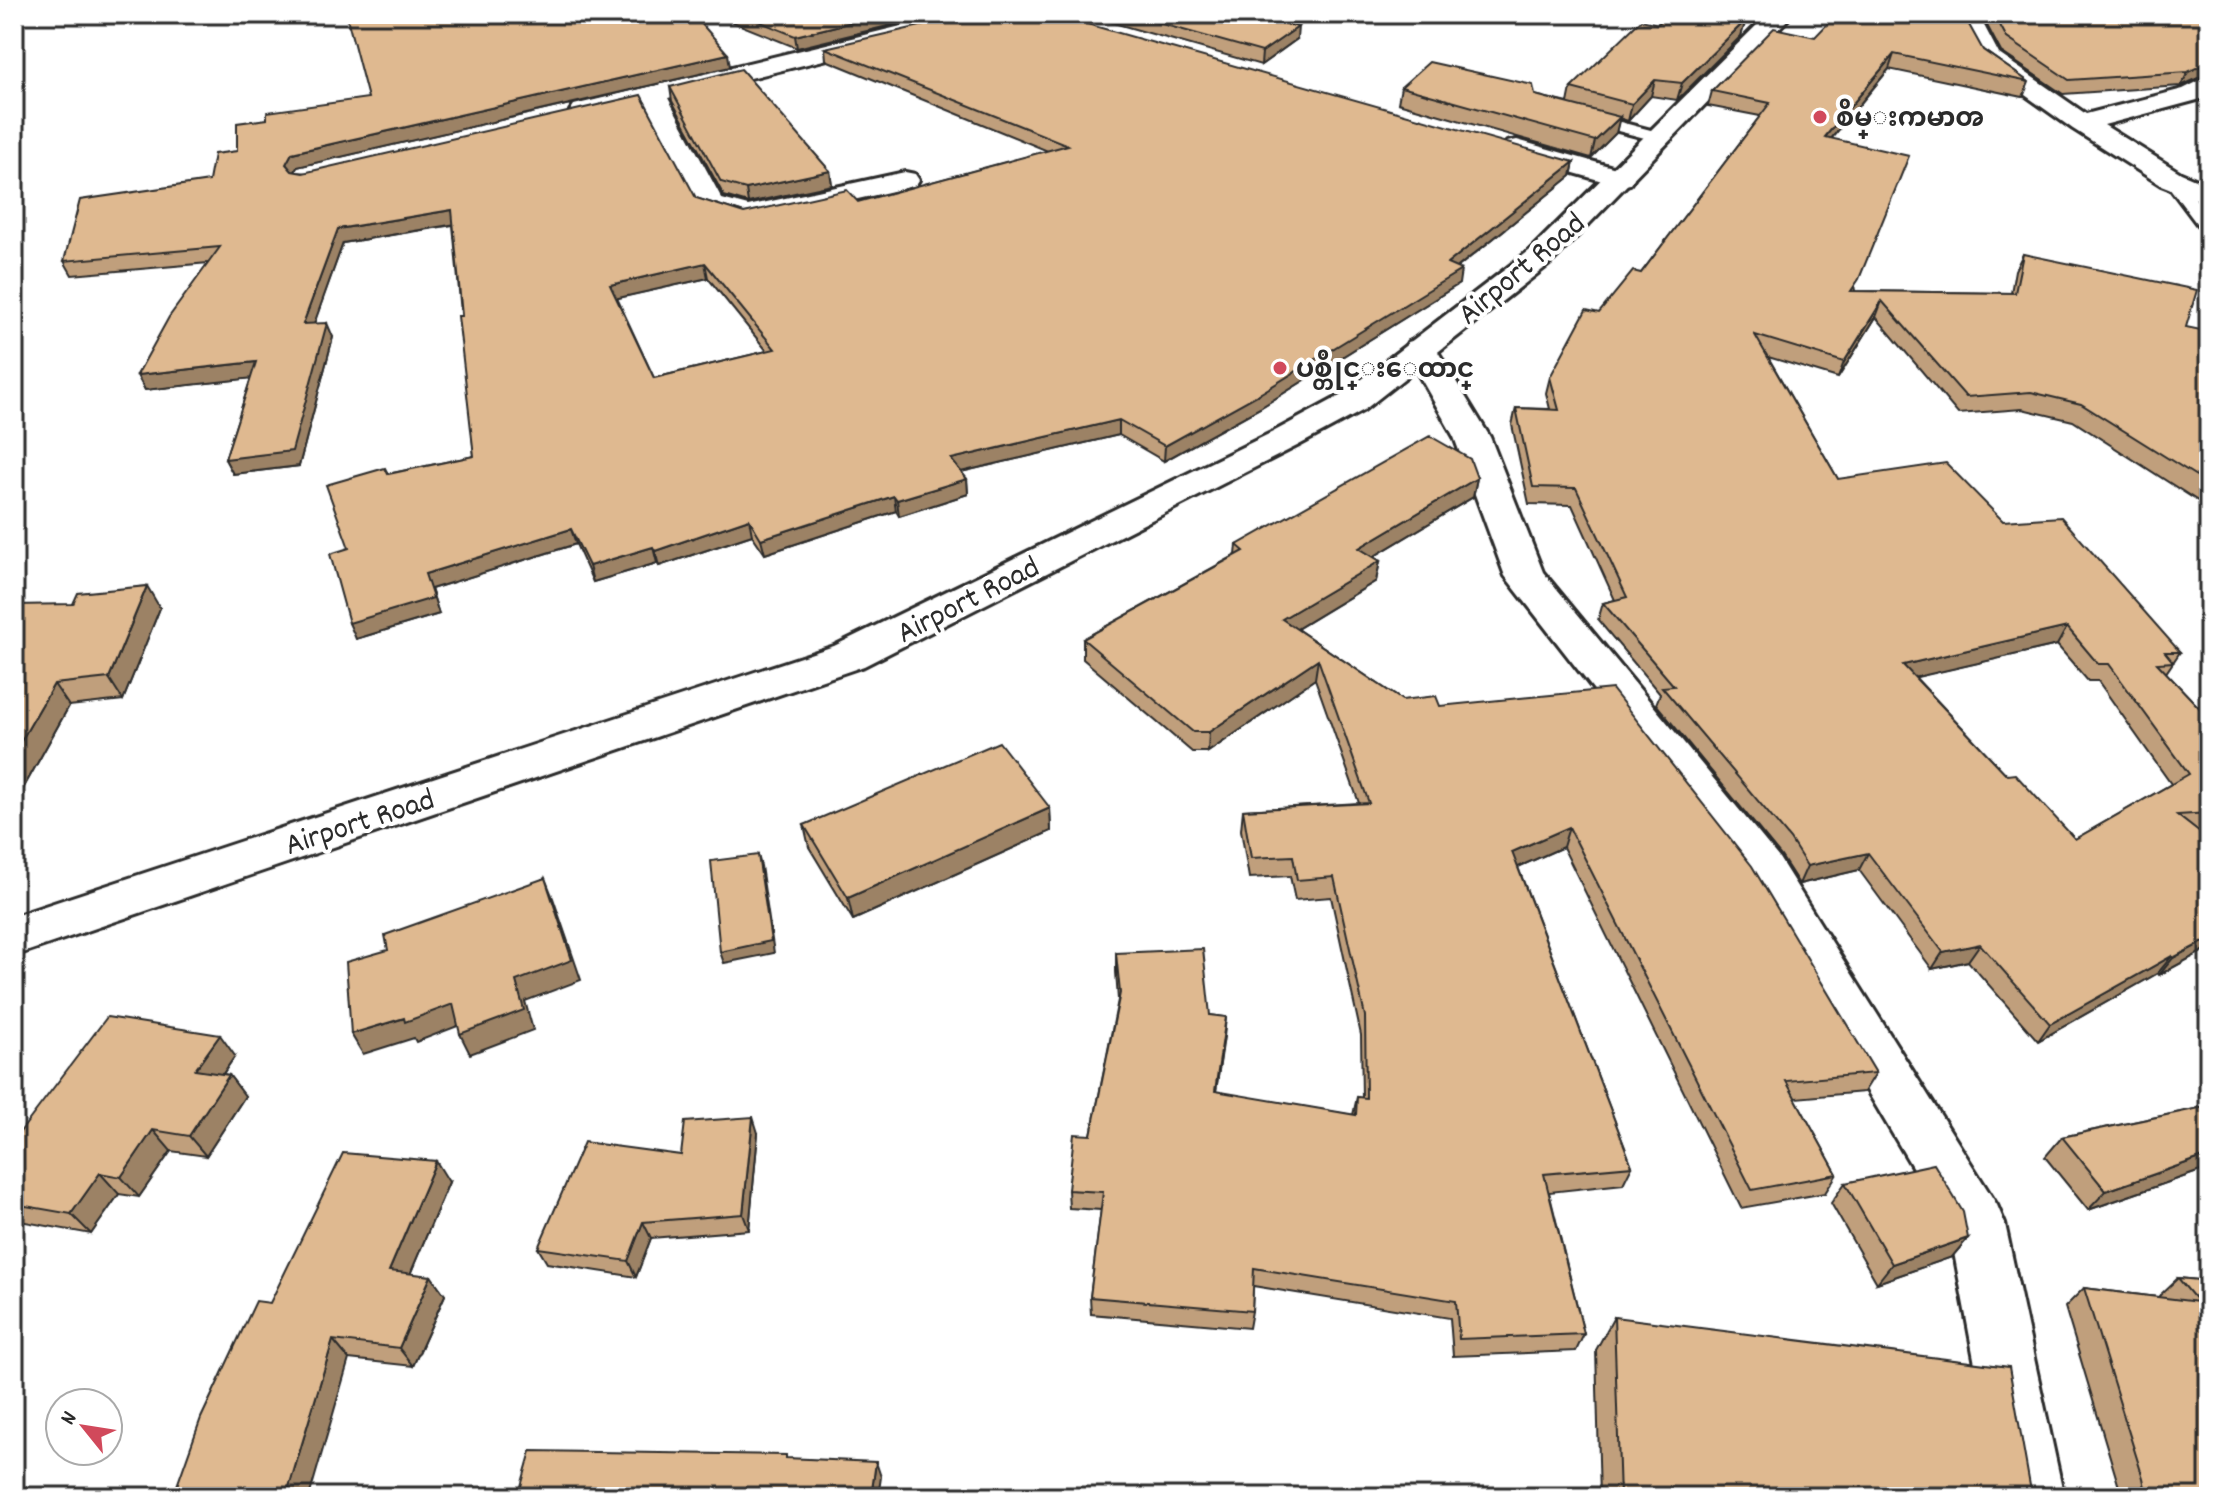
<svg xmlns="http://www.w3.org/2000/svg" width="2223" height="1511" font-family="Dekko,'Noto Sans Myanmar',sans-serif">
  <style>
    .lines { fill: none; stroke-linecap: round; stroke-linejoin: round }
    .service-casing { stroke: #2b2b2b; stroke-width: 6 }
    .minor-casing { stroke: #2b2b2b; stroke-width: 6 }
    .secondary-casing { stroke: #2b2b2b; stroke-width: 6 }
    .service { fill: #fff; fill-rule: evenodd }
    .minor { fill: #fff; fill-rule: evenodd }
    .secondary { fill: #fff; fill-rule: evenodd }
    .wall { fill: #c09f7c; stroke: #2b2b2b; stroke-width: 2; fill-rule: evenodd }
    .shaded-wall { fill: #9c8265; stroke: #2b2b2b; stroke-width: 2 }
    .building { fill: #dfb990; stroke: #2b2b2b; stroke-width: 2; fill-rule: evenodd }
    .poi-dot { fill: #d1495b; stroke: #fff; stroke-width: 3 }
    .labels { text-anchor: middle; stroke-width: 8; stroke-linejoin: round; paint-order: stroke }
    .far-poi-label { font-size: 26px; font-weight: bold; fill: #2b2b2b; stroke: #fff; text-anchor: start }
    .street-label { font-size: 32px; fill: #2b2b2b; stroke: #fff }
  </style>
  <rect width="100%" height="100%" fill="#fff"/>
  <filter id="ink" filterUnits="userSpaceOnUse"><feTurbulence type="fractalNoise" baseFrequency=".0125" numOctaves="2"/><feDisplacementMap in="SourceGraphic" scale="16" xChannelSelector="R" yChannelSelector="G"/><feConvolveMatrix kernelMatrix="1 2 1 2 8 2 1 2 1" color-interpolation-filters="sRGB"/></filter>
  <g filter="url(#ink)">
    <g class="lines">
      <defs>
        <g id="service">
          <polygon points="1582,112 1666,134 1668,137 1660,142 1576,120 1574,117"/>
          <polygon points="2171,174 2177,175 2209,216 2209,233 2203,232 2163,179"/>
        </g>
        <g id="minor">
          <polygon points="951,14 996,14 992,19 668,98 722,199 748,206 905,172 915,174 919,180 915,186 747,224 701,211 645,104 583,119 574,117 570,111 574,105"/>
          <polygon points="1954,14 1978,14 1999,54 2086,114 2183,89 2209,76 2209,95 2201,99 2104,125 2181,173 2209,185 2209,204 2161,185 2073,129 1980,63"/>
          <polygon points="1517,140 1630,172 1634,178 1630,184 1620,186 1507,154 1503,148 1507,142"/>
          <polygon points="1420,339 1432,342 1490,437 1543,572 1779,858 1997,1205 2005,1224 2064,1497 2000,1497 1950,1231 1745,884 1505,576 1454,437 1404,349 1408,342"/>
        </g>
        <polygon id="secondary" points="1768,14 1793,14 1551,263 1364,410 1297,446 864,666 14,956 14,916 834,646 1273,432 1340,396 1529,251"/>
      </defs>
      <use href="#service" class="service-casing"/>
      <use href="#minor" class="minor-casing"/>
      <use href="#secondary" class="secondary-casing"/>
      <use href="#service" class="service"/>
      <use href="#minor" class="minor"/>
      <use href="#secondary" class="secondary"/>
    </g>
    <g class="wall">
      <polygon points="713,14 937,14 797,48"/>
      <polygon points="1082,14 1255,14 1255,16 1297,39 1261,65"/>
      <polygon points="1981,14 2209,14 2209,73 2181,86 2063,94 2001,52"/>
      <polygon points="1746,20 1741,36 1677,100 1651,96 1628,121 1619,118 1616,133 1591,158 1398,103 1401,87 1535,95 1568,103 1571,88 1658,24"/>
      <path d="M1815,37l168,13 46,32 -6,15 -134,-28 -58,70 24,152 156,2 4,-23 8,-16 163,73 23,157v6l-8,13 -128,-82 -51,-12 -64,5 -82,-97 -38,61 -70,-21 70,122 165,42 177,131 -14,21 43,45v112l-12,1 12,117 -50,27 -1,-2 -120,68 -70,-80 -36,8 -73,-99 -60,14 -18,-28 -125,-152 4,-10 -62,-74 5,-17 12,-3 -43,-95 -43,-1 -17,-79 4,-17 34,1 -4,-16 4,-16 49,-64 42,-40 119,-157 -52,-10 4,-15zM2057,645l31,36h10l73,103 -96,55 -68,-64 -92,-98z"/>
      <path d="M825,48l749,114 -3,14 -114,92 2,16 -199,124 -96,53 -45,-26 -158,37 6,7 1,15 -69,22 -3,-5 -131,43 -13,-19 -93,31 -2,-3 -64,19 -17,-38 -145,45 8,25 -83,25 -7,-91 39,-74 86,-18 -21,-231 -110,18 -29,80 19,14 -34,129 -66,8 -8,-15 26,-81 -106,12 -8,-15 72,-112 -137,12 -8,-14 145,-80 28,-30 493,-84 -433,100 -2,5 401,26 48,15 114,-11 190,-51 -222,-91zM708,278l59,73 -113,27 -37,-80z"/>
      <polygon points="670,87 830,171 832,185 748,203 724,196 672,101"/>
      <polygon points="1477,478 1473,497 1373,557 1380,561 1376,581 1297,629 1402,700 1440,706 1876,1073 1864,1092 1795,1098 1837,1174 1825,1193 1741,1208 1563,847 1518,867 1632,1166 1623,1184 1549,1192 1584,1334 1576,1351 1453,1356 1450,1318 1253,1286 1252,1311 1249,1328 1091,1314 1090,1297 1101,1210 1069,1208 1068,1190 1091,1135 1118,1000 1116,972 1116,953 1210,1015 1226,1017 1216,1092 1353,1115 1357,1097 1362,1098 1361,1035 1331,897 1295,900 1290,876 1249,878 1241,830 1243,810 1359,803 1315,679 1208,752 1192,752 1083,659 1083,639 1236,555 1237,545"/>
      <polygon points="73,604 160,608 123,700 69,706 14,805"/>
      <polygon points="1050,808 1051,831 853,920 809,847 804,825"/>
      <polygon points="235,1056 223,1074 229,1075 245,1096 206,1156 171,1151 139,1197 119,1194 91,1234 14,1220 14,1140"/>
      <polygon points="2209,1106 2209,1168 2088,1210 2045,1157 2062,1137"/>
      <polygon points="758,1133 749,1230 651,1238 636,1277 547,1263 538,1248 681,1155"/>
      <polygon points="449,1182 410,1274 431,1276 445,1295 413,1366 349,1359 270,1303"/>
      <polygon points="1845,1183 1968,1238 1952,1257 1877,1283 1831,1203"/>
      <polygon points="2178,1278 2209,1281 2209,1497 2122,1497 2065,1307 2084,1288 2158,1297"/>
      <polygon points="1614,1317 2032,1497 1600,1497 1596,1350"/>
    </g>
    <g class="shaded-wall">
      <polygon points="885,14 937,14 797,48 795,36"/>
      <polygon points="1746,20 1741,36 1677,100 1682,83"/>
      <polygon points="1298,27 1297,39 1261,65 1262,52"/>
      <polygon points="728,54 730,67 297,167 292,178 286,164 292,153"/>
      <polygon points="1894,54 1889,69 1820,152 1825,137"/>
      <polygon points="2209,62 2209,73 2181,86 2188,72"/>
      <polygon points="1655,80 1651,96 1628,121 1632,104"/>
      <polygon points="1620,117 1616,133 1591,158 1595,141"/>
      <polygon points="1574,162 1571,176 1444,278 1447,264"/>
      <polygon points="830,171 832,185 748,203 746,189"/>
      <polygon points="452,210 456,224 343,243 309,338 303,324 338,229"/>
      <polygon points="705,263 708,278 614,299 610,285"/>
      <polygon points="1461,270 1459,284 1260,408 1164,461 1165,446"/>
      <polygon points="1882,301 1876,317 1838,378 1844,362"/>
      <polygon points="327,323 333,337 299,466 233,474 225,459"/>
      <polygon points="256,362 263,377 145,390 137,375"/>
      <polygon points="1119,420 1119,435 952,474 951,459"/>
      <polygon points="1477,478 1473,497 1356,567 1359,548"/>
      <polygon points="967,479 968,494 899,516 897,500"/>
      <polygon points="894,496 896,511 765,554 761,539"/>
      <polygon points="749,519 752,535 659,566 655,551"/>
      <polygon points="571,529 576,544 431,589 439,614 356,639 349,623 425,574"/>
      <polygon points="653,547 657,563 593,582 589,566"/>
      <polygon points="1380,561 1376,581 1280,639 1282,619"/>
      <polygon points="147,586 160,608 123,700 109,678"/>
      <polygon points="2067,627 2057,645 1895,682 1903,665"/>
      <polygon points="1318,659 1315,679 1208,752 1209,732"/>
      <polygon points="54,684 69,706 14,805 14,753"/>
      <polygon points="1050,808 1051,831 853,920 848,898"/>
      <polygon points="1569,827 1563,847 1507,872 1512,852"/>
      <polygon points="1868,853 1859,870 1799,884 1807,866"/>
      <polygon points="758,855 761,866 774,953 724,963 720,952"/>
      <polygon points="545,878 553,898 581,980 525,1001 533,1030 470,1054 460,1034 516,981"/>
      <polygon points="2209,939 2209,948 2159,975 2173,958"/>
      <polygon points="1980,944 1968,961 1932,969 1943,952"/>
      <polygon points="2172,956 2158,973 2038,1041 2050,1024"/>
      <polygon points="453,1004 463,1024 416,1042 414,1038 363,1054 351,1034"/>
      <polygon points="1226,1017 1224,1037 1213,1110 1215,1091"/>
      <polygon points="220,1035 235,1056 211,1091 195,1070"/>
      <polygon points="229,1075 245,1096 206,1156 189,1136"/>
      <polygon points="753,1117 758,1133 749,1230 743,1214"/>
      <polygon points="153,1130 171,1151 139,1197 121,1177"/>
      <polygon points="2209,1155 2209,1168 2088,1210 2106,1191"/>
      <polygon points="436,1161 449,1182 403,1291 389,1271"/>
      <polygon points="100,1173 119,1194 91,1234 71,1214"/>
      <polygon points="643,1222 651,1238 636,1277 628,1261"/>
      <polygon points="1968,1238 1952,1257 1877,1283 1892,1264"/>
      <polygon points="431,1276 445,1295 413,1366 399,1348"/>
      <polygon points="333,1340 349,1359 309,1497 286,1497"/>
      <polygon points="876,1462 881,1477 878,1497 871,1497"/>
    </g>
    <g class="building">
      <path d="M346,14h347l35,40 -436,99 -6,11 6,7 11,2 338,-78 55,103 48,15 103,-23 11,12 210,-57 -243,-97 147,-34h80l522,148 -127,102 14,6 -200,123 -96,53 -46,-26 -168,39 16,20 -70,21 -3,-4 -133,43 -12,-20 -94,32 -2,-4 -64,19 -18,-37 -146,45 8,24 -84,25 -19,-69 19,-6 -23,-63 59,-17 3,6 86,-18 -16,-140h4l-10,-106 -114,19 -35,95 24,-1 -35,128 -67,8 31,-97 -119,13 32,-58 51,-70 -156,14 16,-61 129,-19 5,-27 23,-3v-28l30,-4v-7l101,-14zM705,263l70,86 -121,29 -44,-93z"/>
      <polygon points="741,14 885,14 795,36"/>
      <polygon points="1126,14 1253,14 1252,15 1298,27 1262,52"/>
      <polygon points="1667,14 1717,14 1746,20 1682,83 1655,80 1632,104 1571,88 1641,20 1658,24"/>
      <path d="M1837,14h126l20,36 46,32 -135,-28 -69,83 84,19 -50,123 -8,12 164,2 8,-39 174,36 -11,37 15,3 8,111v43l-128,-80 -50,-12 -65,5 -84,-96 -38,61 -89,-27 83,144 108,-16 57,58 58,-4 119,135h-15l8,10 -16,1 52,55v95l-32,2 32,25v99l-36,19 -1,-2 -122,68 -70,-80 -37,8 -75,-99 -61,13 -17,-27 -128,-152 12,-1 -71,-83 24,-6 -51,-109 -43,-1 -17,-79 43,2 -9,-33 36,-67 13,3 34,-42 8,2 129,-170 -58,-12 62,-63 41,9zM2067,627l31,37h11l80,110 -114,65 -60,-65 -8,1 -104,-110z"/>
      <polygon points="1994,14 2209,14 2209,62 2188,72 2069,80 2007,38"/>
      <polygon points="1429,62 1533,85 1535,95 1620,117 1595,141 1401,87"/>
      <polygon points="741,69 830,171 746,189 721,182 670,87"/>
      <polygon points="1430,436 1470,459 1477,478 1359,548 1380,561 1282,619 1402,700 1436,696 1440,706 1612,689 1752,866 1876,1073 1786,1081 1837,1174 1752,1190 1569,827 1512,852 1632,1166 1544,1174 1584,1334 1459,1339 1456,1301 1254,1268 1252,1311 1090,1297 1103,1192 1068,1190 1074,1134 1091,1135 1120,993 1116,953 1203,949 1210,1015 1226,1017 1215,1091 1356,1115 1357,1097 1366,1098 1365,1016 1334,877 1297,880 1293,856 1251,858 1243,810 1369,803 1318,659 1209,732 1193,732 1083,639 1244,551 1237,545"/>
      <polygon points="147,586 109,678 54,684 14,753 14,605 73,604 78,593"/>
      <polygon points="999,742 1050,808 848,898 804,825"/>
      <polygon points="758,855 771,941 720,952 711,861"/>
      <polygon points="545,878 572,960 516,981 524,1010 460,1034 453,1004 405,1022 404,1018 351,1034 346,962 388,950 385,935"/>
      <polygon points="107,1017 220,1035 195,1070 229,1075 189,1136 153,1130 121,1177 100,1173 71,1214 14,1204 14,1168 21,1158 14,1157 14,1140"/>
      <polygon points="2209,1106 2209,1155 2106,1191 2062,1137"/>
      <polygon points="753,1117 743,1214 643,1222 628,1261 538,1248 584,1142 681,1155 685,1122"/>
      <polygon points="343,1153 436,1161 389,1271 431,1276 399,1348 333,1340 286,1497 173,1497 201,1418 256,1301 270,1303"/>
      <polygon points="1934,1164 1963,1212 1968,1238 1892,1264 1845,1183"/>
      <polygon points="2178,1278 2209,1281 2209,1497 2147,1497 2143,1478 2084,1288 2198,1302"/>
      <polygon points="1614,1317 2009,1367 2032,1497 1620,1497"/>
      <polygon points="531,1451 786,1455 786,1458 876,1462 871,1497 518,1497"/>
    </g>
  </g>
  <g class="poi-dot">
    <circle cx="1820" cy="117" r="8"/>
    <circle cx="1280" cy="368" r="8"/>
  </g>
  <g class="labels">
    <g class="far-poi-label">
      <text x="1836" y="126">စိမ္းကမာၻ</text>
      <text x="1296" y="377">ပစ္တိုင္းေထာင္</text>
    </g>
    <g class="street-label">
      <text transform="translate(1520 267) rotate(-40)" y="11">Airport Road</text>
      <text transform="translate(967 598) rotate(-27)" y="11">Airport Road</text>
      <text transform="translate(359 820) rotate(-18)" y="11">Airport Road</text>
    </g>
  </g>
  <rect width="2223" height="1511" fill="none" stroke="#fff" stroke-width="48"/>
  <rect x="24" y="24" width="2175" height="1463" fill="none" stroke="#2b2b2b" stroke-width="3" filter="url(#ink)"/>
  <g transform="translate(84 1427) rotate(300)"><circle r="38" fill="#ffffff" stroke="#aaaaaa" stroke-width="2"/>
  <path d="M0-6L14 30L0 20L-14 30Z" fill="#d1495b"/>
  <text y="-12" font-size="22" font-weight="bold" text-anchor="middle" fill="#2b2b2b">N</text>
  </g>
</svg>
